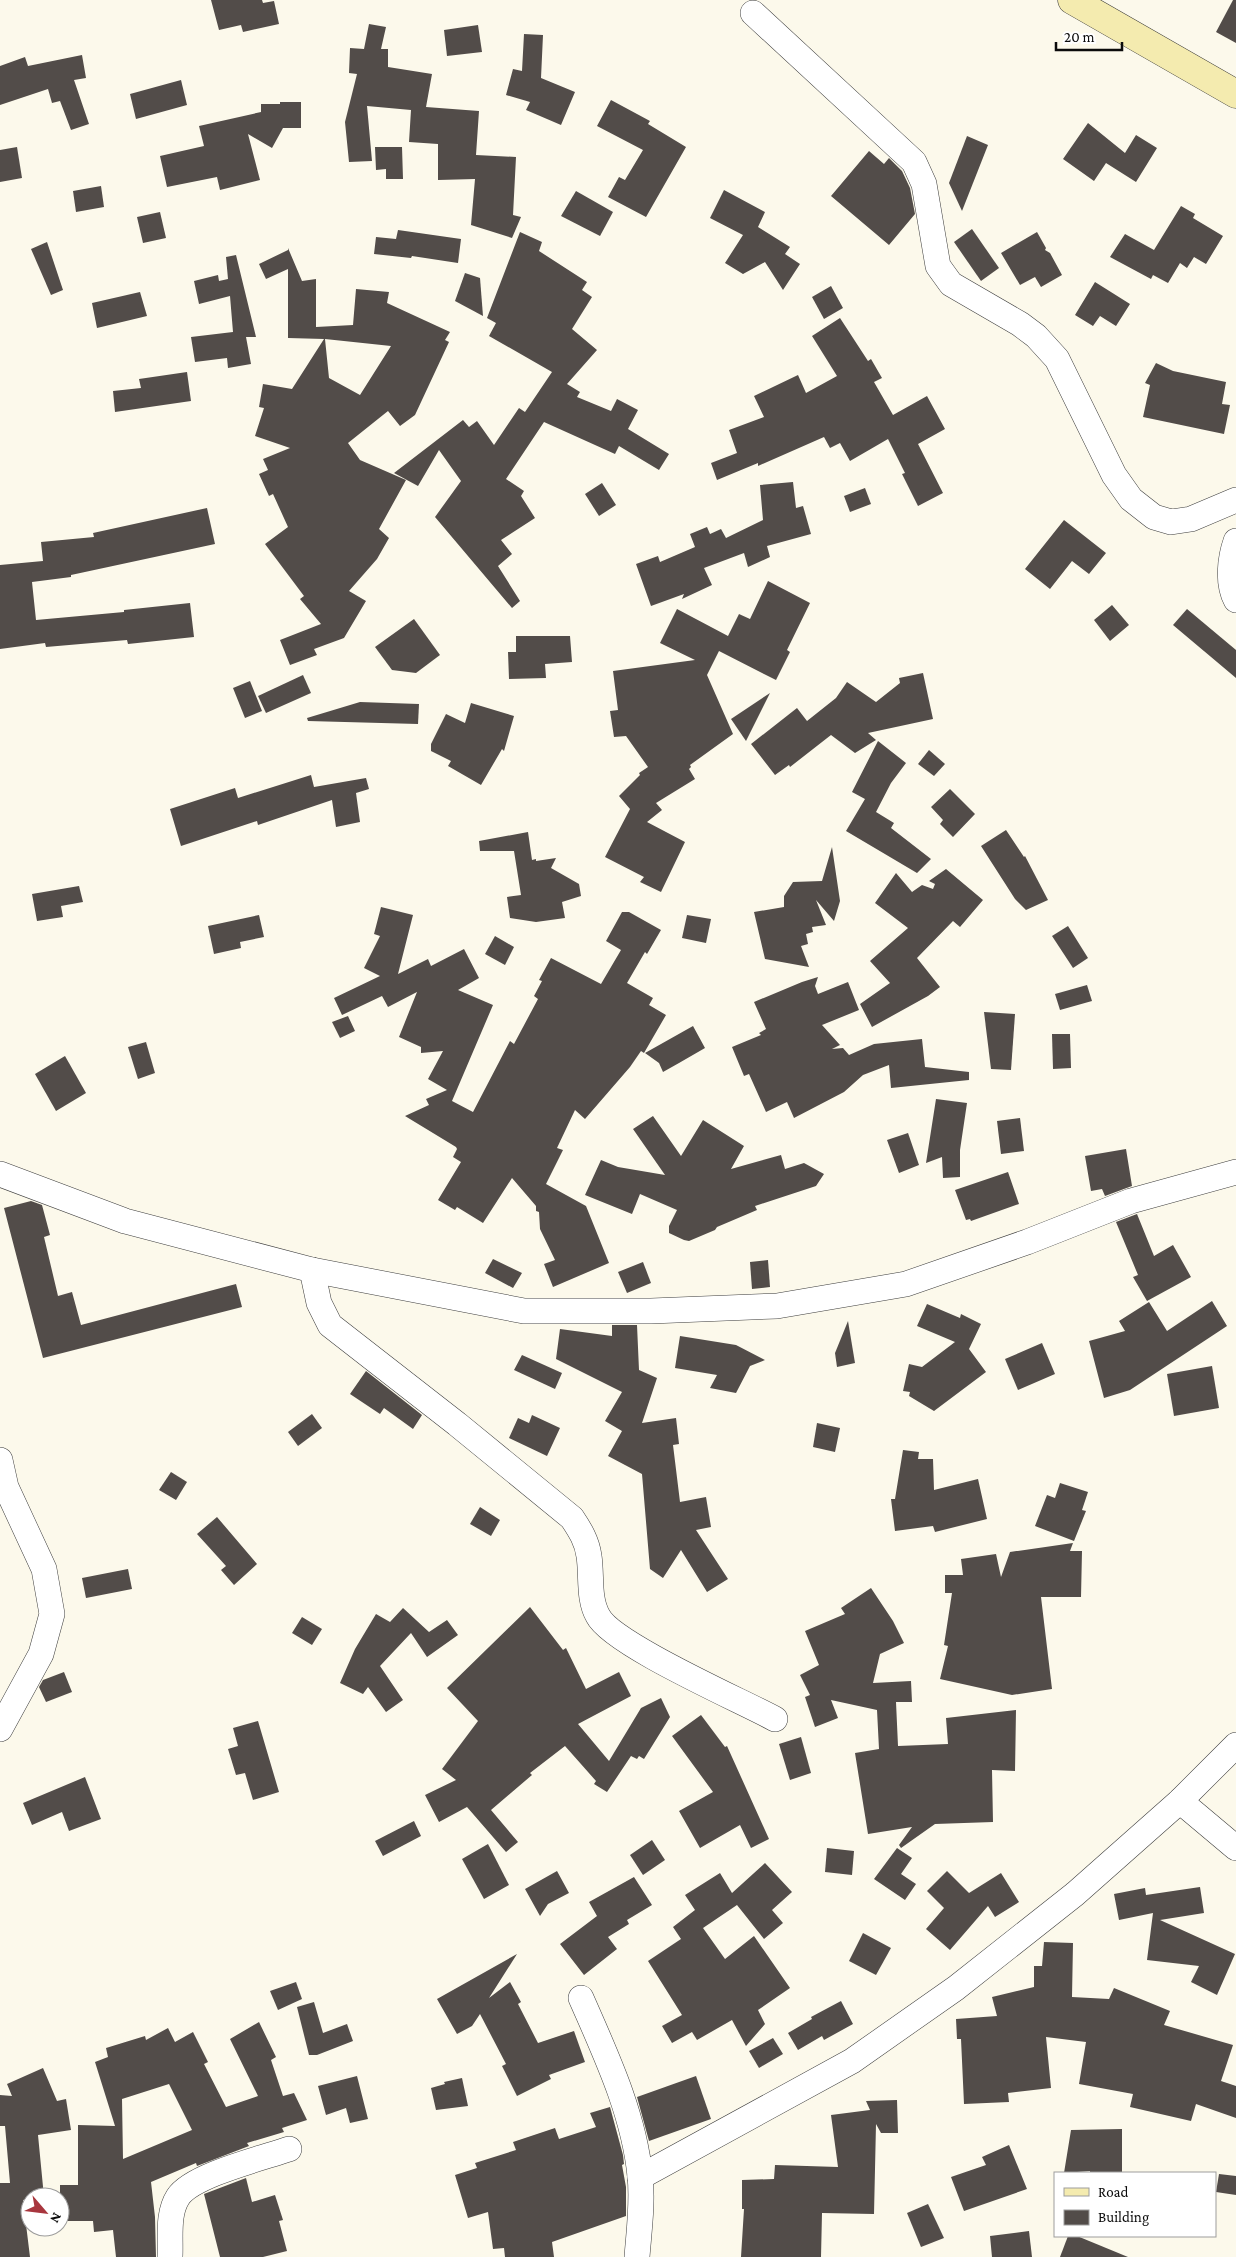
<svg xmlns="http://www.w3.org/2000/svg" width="1236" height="2257" font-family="'Crimson Pro',serif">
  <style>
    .building { fill: #524c49; fill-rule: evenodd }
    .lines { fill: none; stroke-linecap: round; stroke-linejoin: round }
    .minor-casing { stroke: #3e3e3e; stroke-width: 26 }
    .secondary-casing { stroke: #2d2d2d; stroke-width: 29 }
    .minor { stroke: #fff; stroke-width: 25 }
    .secondary { stroke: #f4ebaf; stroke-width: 28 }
  </style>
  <rect width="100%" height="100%" fill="#fcf9eb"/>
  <g class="building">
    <polygon points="211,0 262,0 263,3 274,1 279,24 243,32 241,25 219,30"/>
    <polygon points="1233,0 1236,0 1236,43 1216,32"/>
    <polygon points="369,24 386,27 381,49 388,49 388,67 432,74 426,107 479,111 476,155 516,157 513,215 521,217 512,238 471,225 475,179 438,180 438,144 409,142 411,110 367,106 372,161 349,162 345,122 357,74 349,73 350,48 364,49"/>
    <polygon points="478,25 482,52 447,56 444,30"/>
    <polygon points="524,34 543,35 541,78 575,92 561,125 526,110 530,102 506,95 513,69 522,71"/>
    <polygon points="82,55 86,78 74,80 89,124 71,130 60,101 52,103 48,89 0,105 0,66 25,57 28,66"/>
    <polygon points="181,80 187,105 136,119 130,94"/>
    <polygon points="611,100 650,121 648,124 686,147 646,217 608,197 619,177 625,180 643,150 597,126"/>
    <polygon points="280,102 301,102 301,128 283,128 272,148 248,134 260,180 220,190 217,177 167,187 160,156 204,146 199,126 261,112 261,104 280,104"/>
    <polygon points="1088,123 1125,153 1136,135 1157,148 1136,182 1106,163 1094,181 1063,159"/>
    <polygon points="967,136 988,145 962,211 949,183"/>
    <polygon points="17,147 22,178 0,182 0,150"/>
    <polygon points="375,147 402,147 403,179 386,179 386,169 376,170"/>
    <polygon points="869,151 884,164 889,158 902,171 910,188 915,214 889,245 831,196"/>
    <polygon points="101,186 104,207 76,212 73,191"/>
    <polygon points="724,190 765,212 758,227 790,247 785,254 800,264 783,290 765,262 743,274 725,263 743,235 710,218"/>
    <polygon points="576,191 613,212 600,236 561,216"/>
    <polygon points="1181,206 1195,214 1193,218 1223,236 1206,264 1194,257 1187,268 1180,263 1168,283 1153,275 1151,279 1110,257 1125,234 1154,250"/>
    <polygon points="160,212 166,238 143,243 137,217"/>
    <polygon points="972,229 999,268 981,281 954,242"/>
    <polygon points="398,230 461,239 458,263 412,256 411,258 374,254 376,237 396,239"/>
    <polygon points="520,232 542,242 539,251 587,282 582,290 592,297 572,329 597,350 567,384 580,392 577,397 611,411 617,399 638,410 628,429 669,454 659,470 619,446 615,454 544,422 506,479 524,491 521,496 535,518 501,540 512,554 498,566 520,601 512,608 435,517 461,481 439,450 418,486 394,473 463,420 469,427 477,421 494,445 519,408 525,412 552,372 489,336 496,323 487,318"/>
    <polygon points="1037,232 1046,248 1045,250 1050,253 1062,275 1041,287 1035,277 1020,285 1001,253"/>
    <polygon points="47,242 63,290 51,295 31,249"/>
    <path d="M288,248l14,33 14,-2v48l37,-2 3,-36 33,3 -2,11 63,29 -5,8 4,2 -34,73 -15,11 -12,-15 -40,32 12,17 46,20 -27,49 10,9 -12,21 -28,32 17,10 -22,37 -30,11 3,6 -27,10 -10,-25 41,-16 -21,-25 4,-3 -39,-52 23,-17 -15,-33 -4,2 -10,-22 9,-4 -5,-11 27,-11 -35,-12 9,-28 -5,-1 4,-23 29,5 32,-50 -36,-1v-69l-22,10 -7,-15 29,-14zM325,339l66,7 -31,49 -31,-17z"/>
    <polygon points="236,255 256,337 246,337 251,364 228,368 227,358 195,362 191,337 233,332 230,296 199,304 194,281 218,275 219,281 228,279 226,257"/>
    <polygon points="465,273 480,278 483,316 455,301"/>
    <polygon points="1095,282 1130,304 1116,326 1100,316 1093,326 1075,315"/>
    <polygon points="831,286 843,308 824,319 812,297"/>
    <polygon points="140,292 147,316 97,328 92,303"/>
    <polygon points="840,318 868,361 871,359 882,378 874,382 893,415 927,396 945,429 918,444 943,493 918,506 902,474 905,473 888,439 850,461 840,443 830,448 824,437 758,466 758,463 717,480 711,463 737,453 729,430 764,417 754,396 798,375 806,393 837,376 812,336"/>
    <polygon points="1156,363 1173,371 1226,382 1222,404 1230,405 1224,434 1143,417 1150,385 1145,383"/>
    <polygon points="187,372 191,401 115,412 113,391 141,388 139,379"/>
    <polygon points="793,482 796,508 803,506 811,534 767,546 770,557 748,567 744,553 704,568 712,585 682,599 684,594 651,606 636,564 658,556 660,562 695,547 690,534 707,527 710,534 721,529 726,538 763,520 760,485"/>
    <polygon points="602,483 616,505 599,516 585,494"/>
    <polygon points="865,488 871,504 850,512 844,496"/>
    <polygon points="207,508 215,544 71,575 71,577 32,582 36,620 124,612 124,610 190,603 194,637 128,644 127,640 46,647 45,643 0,649 0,565 43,561 41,542 94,537 93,533"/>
    <polygon points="1064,520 1106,553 1089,574 1072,561 1050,589 1025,569"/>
    <polygon points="768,581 810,603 787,650 790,652 776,680 719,651 707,675 733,734 690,765 691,767 689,769 695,779 656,803 662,810 647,822 685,842 661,892 640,882 644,877 605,857 630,809 619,796 640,775 639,773 648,767 626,736 614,737 610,711 618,710 613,671 695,660 660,643 677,609 728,636 739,614 750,619"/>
    <polygon points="1112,605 1129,625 1110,641 1094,620"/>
    <polygon points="1187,609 1236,650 1236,678 1173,625"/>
    <polygon points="414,619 440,655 416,673 392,670 375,647"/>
    <polygon points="516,636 570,636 572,662 545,664 546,678 509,679 508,652 516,652"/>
    <polygon points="923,673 933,719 868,733 876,740 855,753 831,735 790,767 789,765 775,775 751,744 797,708 807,721 836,698 847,682 876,702 900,683 899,678"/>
    <polygon points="303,675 311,693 266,713 258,696"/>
    <polygon points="250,681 262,711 245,718 233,688"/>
    <polygon points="770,693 746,741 731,719"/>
    <polygon points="360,702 419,704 418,724 308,721 307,718"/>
    <polygon points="471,703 514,716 504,751 502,749 481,785 448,766 451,761 431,751 431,744 446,714 465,723"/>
    <polygon points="878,741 906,763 891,783 876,812 894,823 891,828 931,859 917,873 846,831 865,799 852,792"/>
    <polygon points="929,750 945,764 934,776 918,764"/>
    <polygon points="311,775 314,787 366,778 369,789 356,793 360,822 336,827 332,800 258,825 257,821 181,846 170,809 235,788 238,798"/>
    <polygon points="950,789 975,814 953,837 940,824 943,820 931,807"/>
    <polygon points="1006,830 1024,857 1025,856 1048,900 1026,910 1015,899 981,846"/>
    <polygon points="528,832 532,860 536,859 536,861 556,858 551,868 579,884 581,896 562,902 565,918 536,922 510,918 507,897 521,895 514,851 480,851 479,841"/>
    <polygon points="832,847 840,901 834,921 816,900 826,925 812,927 813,932 806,934 808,944 801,946 809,967 765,959 754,912 784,907 784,896 793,882 822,881"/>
    <polygon points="946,869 983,900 960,927 953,921 917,958 940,987 928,996 872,1027 860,1004 890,983 870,961 908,928 875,903 896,873 912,892 922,885 933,889 935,884 929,881"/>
    <polygon points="79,886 83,902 61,906 63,917 37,921 32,894"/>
    <polygon points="381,907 413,915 398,974 428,959 431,966 464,949 479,978 458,990 493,1005 452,1101 473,1112 510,1041 514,1044 538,999 534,996 542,981 539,980 551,958 601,984 621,950 606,941 622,912 629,912 661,930 647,954 645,952 627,983 653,998 649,1005 666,1015 644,1053 641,1051 630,1067 585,1119 575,1110 557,1148 563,1150 546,1184 586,1206 609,1263 553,1287 544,1264 555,1260 540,1229 539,1212 536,1211 536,1206 512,1178 483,1223 457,1207 455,1210 438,1200 461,1162 453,1157 457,1149 456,1147 405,1116 429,1105 426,1099 447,1090 428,1079 443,1051 421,1053 421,1047 399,1037 417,992 388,1007 382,996 342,1015 334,998 380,976 364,968 380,936 374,934"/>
    <polygon points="259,915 264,937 240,942 241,948 214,954 208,926"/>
    <polygon points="687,915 711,919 706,943 682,938"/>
    <polygon points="1068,926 1088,958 1073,968 1052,936"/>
    <polygon points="495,936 514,947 505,965 485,954"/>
    <polygon points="818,977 815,986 818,994 848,982 859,1010 822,1025 840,1045 832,1049 843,1048 849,1055 874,1044 922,1039 925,1067 969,1072 969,1080 891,1088 889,1065 863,1075 844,1092 794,1118 787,1102 766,1112 749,1074 744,1076 732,1047 761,1035 759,1033 766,1029 754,1002 802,982"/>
    <polygon points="1087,985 1092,1001 1060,1010 1055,994"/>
    <polygon points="984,1012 1015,1014 1011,1070 991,1069"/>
    <polygon points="348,1016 355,1031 340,1038 332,1022"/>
    <polygon points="693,1026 705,1048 679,1063 663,1072 659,1063 645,1053"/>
    <polygon points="1052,1034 1070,1034 1071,1068 1053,1069"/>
    <polygon points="146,1042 155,1073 138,1079 128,1047"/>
    <polygon points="65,1056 86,1093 56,1111 35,1074"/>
    <polygon points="936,1099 967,1103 960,1150 960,1177 943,1178 942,1157 926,1163"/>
    <polygon points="653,1116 681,1156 703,1120 744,1146 731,1169 781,1155 785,1169 804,1163 824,1174 816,1186 755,1206 757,1210 717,1227 715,1230 689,1241 684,1240 669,1233 669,1226 677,1210 640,1194 632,1214 585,1195 601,1160 618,1167 665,1175 633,1129"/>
    <polygon points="1020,1118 1024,1151 1001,1154 997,1121"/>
    <polygon points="908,1133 919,1165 899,1173 887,1140"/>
    <polygon points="1126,1149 1132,1186 1105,1196 1102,1189 1091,1191 1085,1156"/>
    <polygon points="1008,1172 1019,1204 971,1221 970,1219 966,1220 955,1190"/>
    <polygon points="31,1201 42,1205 50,1235 44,1237 58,1296 72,1292 81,1325 236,1284 242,1307 43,1358 4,1208"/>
    <polygon points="1137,1214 1154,1256 1173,1245 1191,1277 1147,1301 1133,1277 1138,1275 1116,1222"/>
    <polygon points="493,1259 522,1273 513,1288 485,1273"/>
    <polygon points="768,1260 770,1287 752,1289 750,1262"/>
    <polygon points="643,1262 651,1283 627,1293 618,1272"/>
    <polygon points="1212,1301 1227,1326 1130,1390 1104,1398 1089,1341 1125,1331 1119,1321 1149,1302 1167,1331"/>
    <polygon points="927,1304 960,1318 961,1314 981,1324 969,1349 986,1372 934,1411 909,1396 910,1392 903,1391 909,1364 922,1367 955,1342 917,1326"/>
    <polygon points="848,1321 855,1363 837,1367 835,1353"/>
    <polygon points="612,1325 637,1325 639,1370 657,1378 642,1423 676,1418 679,1444 673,1445 680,1502 706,1497 711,1527 696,1530 728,1579 707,1592 681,1550 663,1578 650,1569 642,1474 608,1456 622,1431 605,1421 622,1392 556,1359 560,1329 612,1336"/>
    <polygon points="680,1336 736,1345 765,1360 750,1366 736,1393 710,1388 717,1375 675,1368"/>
    <polygon points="1042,1343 1055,1374 1018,1390 1005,1359"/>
    <polygon points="522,1355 562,1373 555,1389 514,1370"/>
    <polygon points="1212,1366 1219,1408 1174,1416 1167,1374"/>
    <polygon points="366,1371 422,1415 413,1429 384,1408 380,1414 350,1394"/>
    <polygon points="312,1414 322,1428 298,1446 288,1432"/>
    <polygon points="532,1415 560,1428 547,1456 509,1438 518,1418 529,1423"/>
    <polygon points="817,1423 840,1428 835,1452 813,1447"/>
    <polygon points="903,1450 919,1452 918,1459 933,1459 934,1490 978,1479 987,1519 935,1532 933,1526 895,1531 891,1499 895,1499"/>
    <polygon points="171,1472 187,1482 176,1500 159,1490"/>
    <polygon points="1060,1483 1088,1492 1082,1510 1086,1511 1074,1541 1035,1526 1047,1495 1055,1498"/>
    <polygon points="480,1507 500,1520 491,1536 470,1524"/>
    <polygon points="217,1517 257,1564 234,1585 221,1570 226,1566 197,1534"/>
    <polygon points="1073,1543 1070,1551 1082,1551 1081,1597 1041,1597 1052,1689 1012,1695 940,1679 948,1646 944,1645 952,1593 945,1593 945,1575 963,1575 961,1559 996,1554 1001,1577 1010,1552"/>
    <polygon points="128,1569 132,1589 86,1598 82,1578"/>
    <polygon points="871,1588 893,1621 904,1643 880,1654 873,1683 911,1681 912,1702 896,1702 898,1746 948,1744 946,1718 1016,1710 1015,1771 992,1770 993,1822 935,1824 901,1848 899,1845 912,1827 868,1834 855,1753 879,1749 877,1710 831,1700 838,1718 815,1727 805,1697 810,1695 800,1675 819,1665 805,1631 845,1614 841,1608"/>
    <polygon points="530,1607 563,1650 566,1648 586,1689 619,1672 631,1696 578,1724 609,1761 641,1708 661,1698 670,1717 644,1759 639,1756 637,1759 631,1756 607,1792 594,1784 596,1781 565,1746 530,1773 532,1775 491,1810 518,1842 506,1852 467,1807 439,1822 425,1795 456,1780 442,1769 478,1721 447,1688"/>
    <polygon points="403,1608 429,1632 447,1620 458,1635 427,1657 411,1633 380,1666 403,1700 386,1712 368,1687 363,1694 340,1683 355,1649 376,1614 390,1622"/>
    <polygon points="302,1617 322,1629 312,1645 292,1633"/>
    <polygon points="64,1672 72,1692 46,1702 39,1687 43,1680"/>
    <polygon points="701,1715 725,1747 727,1746 769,1839 751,1848 740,1825 700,1848 679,1811 713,1792 672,1736"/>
    <polygon points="258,1721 279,1792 253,1800 245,1773 236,1775 228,1749 238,1746 233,1728"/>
    <polygon points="801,1737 811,1773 790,1780 779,1744"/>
    <polygon points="85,1777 101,1819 69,1831 62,1812 32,1825 23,1803"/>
    <polygon points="414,1821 421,1836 383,1856 375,1841"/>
    <polygon points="652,1840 665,1860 643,1875 630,1855"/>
    <polygon points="488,1844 509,1885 484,1899 462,1859"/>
    <polygon points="827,1848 854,1851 852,1875 825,1872"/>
    <polygon points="897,1848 912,1858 901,1874 916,1884 905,1900 874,1879"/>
    <polygon points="765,1863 792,1892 772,1910 783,1923 764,1939 737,1905 703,1928 725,1959 754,1936 790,1988 758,2010 765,2024 746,2046 732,2020 697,2040 692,2032 672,2043 662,2026 682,2015 648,1961 681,1939 673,1927 695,1910 685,1895 720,1873 732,1893"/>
    <polygon points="557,1871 569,1893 548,1904 540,1916 525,1889"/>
    <polygon points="947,1871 969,1893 1001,1873 1019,1902 995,1917 988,1906 950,1950 926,1929 944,1908 927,1891"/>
    <polygon points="634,1877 652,1905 627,1920 629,1924 608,1937 617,1949 584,1975 560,1944 597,1916 589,1902"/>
    <polygon points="1200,1887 1204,1913 1160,1920 1235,1954 1217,1995 1191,1982 1199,1966 1147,1960 1153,1913 1119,1920 1114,1894 1145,1888 1146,1895"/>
    <polygon points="863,1933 891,1948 876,1975 849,1961"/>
    <polygon points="1044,1942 1073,1943 1072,1997 1109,1999 1114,1988 1170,2011 1164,2025 1233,2045 1221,2081 1236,2086 1236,2118 1196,2104 1191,2121 1130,2107 1133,2094 1079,2084 1086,2042 1046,2037 1051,2088 1008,2093 1009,2102 964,2104 961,2039 957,2039 956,2019 997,2016 992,1997 1034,1987 1034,1966 1042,1966"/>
    <polygon points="517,1954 489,1998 510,1982 521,2002 518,2004 538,2043 574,2031 585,2062 549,2075 551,2079 517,2096 502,2066 506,2064 480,2014 472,2026 457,2034 437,1999"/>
    <polygon points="296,1982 302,1999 278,2010 270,1991"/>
    <polygon points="841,2001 853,2024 824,2040 822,2036 798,2050 788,2033 812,2019 811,2017"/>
    <polygon points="314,2002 323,2033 347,2024 353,2041 317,2055 309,2055 297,2007"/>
    <path d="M259,2022l17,35 -5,3 12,36 11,-3 13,27 -25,8 2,4 -37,11 2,3 -52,20 -1,-3 -45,19 4,35 1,40h-40l-3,-27 -19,2 -1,-11h-33v-36h18v-60l37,1 -20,-64 13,-5 -2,-9 39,-12 1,4 22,-12 7,14 18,-10 15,30 -4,2 22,43 32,-11 -28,-57zM169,2084l23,46 -69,29 -1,-60z"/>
    <polygon points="773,2038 783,2054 759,2068 749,2051"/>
    <polygon points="43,2068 57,2101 66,2099 71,2130 38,2135 44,2197 30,2197 30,2199 23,2200 30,2257 0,2257 0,2183 10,2183 5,2126 0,2126 0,2095 12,2096 7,2084"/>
    <polygon points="357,2076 368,2119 350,2123 346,2108 326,2115 318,2086"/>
    <polygon points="696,2076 711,2119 649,2141 637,2097"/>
    <polygon points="462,2078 468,2106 436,2110 431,2088 445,2084 444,2082"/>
    <polygon points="897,2100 898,2133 881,2133 876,2124 874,2214 822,2213 821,2257 741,2257 744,2209 742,2209 742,2180 774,2179 775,2165 838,2167 831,2115 870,2110 866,2101"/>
    <polygon points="610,2107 623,2155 624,2164 622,2165 626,2187 626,2216 552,2242 554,2257 505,2257 504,2248 493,2249 488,2212 468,2218 455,2175 477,2168 475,2163 516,2150 513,2142 555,2128 559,2139 596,2127 590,2113"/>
    <polygon points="1122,2129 1122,2173 1090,2173 1090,2171 1064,2173 1071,2130"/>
    <polygon points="1009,2145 1027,2189 964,2211 951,2177 986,2165 982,2157"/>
    <polygon points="1219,2174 1236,2176 1236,2195 1216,2192"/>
    <polygon points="246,2178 252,2202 275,2195 283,2220 279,2221 287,2251 263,2257 220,2257 204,2194"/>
    <polygon points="928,2204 944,2238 921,2247 907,2213"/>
    <polygon points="1029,2231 1032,2257 992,2257 990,2236"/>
    <polygon points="1068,2236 1077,2236 1128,2257 1060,2257"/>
  </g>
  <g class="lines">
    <defs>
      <g id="minor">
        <polyline points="753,13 914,162 924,184 938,266 951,284 1020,324 1036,336 1057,359 1114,475 1131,499 1154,517 1171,522 1191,519 1236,500"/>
        <path d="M1236,541c-6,17 -9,42 0,59"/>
        <polyline points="0,1174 125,1221 312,1270 524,1311 651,1311 777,1306 906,1284 1027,1242 1131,1201 1236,1172"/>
        <path d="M312,1270l7,33 11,22 127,99 115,94c8,12 15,23 17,38 3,19 -1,43 9,60 14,28 144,85 177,103"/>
        <polyline points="0,1460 6,1487 44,1569 52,1614 41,1654 0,1729"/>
        <polyline points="1180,1801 1236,1848"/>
        <path d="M581,1998c25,57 53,116 59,178 3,26 -1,55 -3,81"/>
        <polyline points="640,2177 852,2061 956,1988 1075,1894 1180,1801 1236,1745"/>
        <path d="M170,2257c1,-19 -3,-43 8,-60 14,-22 85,-39 111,-48"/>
      </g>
      <polyline id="secondary" points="1072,0 1236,94"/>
    </defs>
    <use href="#minor" class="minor-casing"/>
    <use href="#secondary" class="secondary-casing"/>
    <use href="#minor" class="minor"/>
    <use href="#secondary" class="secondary"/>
  </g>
  <rect x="1054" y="2172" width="162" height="65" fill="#ffffff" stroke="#9d9d9d"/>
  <rect x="1064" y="2188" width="25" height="8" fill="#f4ebaf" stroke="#9d9d9d"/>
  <text x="1098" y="2197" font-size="15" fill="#0b0b0b">Road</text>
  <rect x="1064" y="2210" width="25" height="15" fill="#524c49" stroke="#9d9d9d"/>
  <text x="1098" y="2222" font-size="15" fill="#0b0b0b">Building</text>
  <g transform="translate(45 2212) rotate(118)"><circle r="24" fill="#ffffff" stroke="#9d9d9d"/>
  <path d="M0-4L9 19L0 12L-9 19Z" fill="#a8363e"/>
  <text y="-8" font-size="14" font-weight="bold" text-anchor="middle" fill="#0b0b0b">N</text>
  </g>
  <path d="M1056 42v8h66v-8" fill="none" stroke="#0b0b0b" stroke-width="2.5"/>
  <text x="1064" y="42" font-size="15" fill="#0b0b0b" stroke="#ffffff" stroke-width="4" paint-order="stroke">20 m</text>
</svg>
